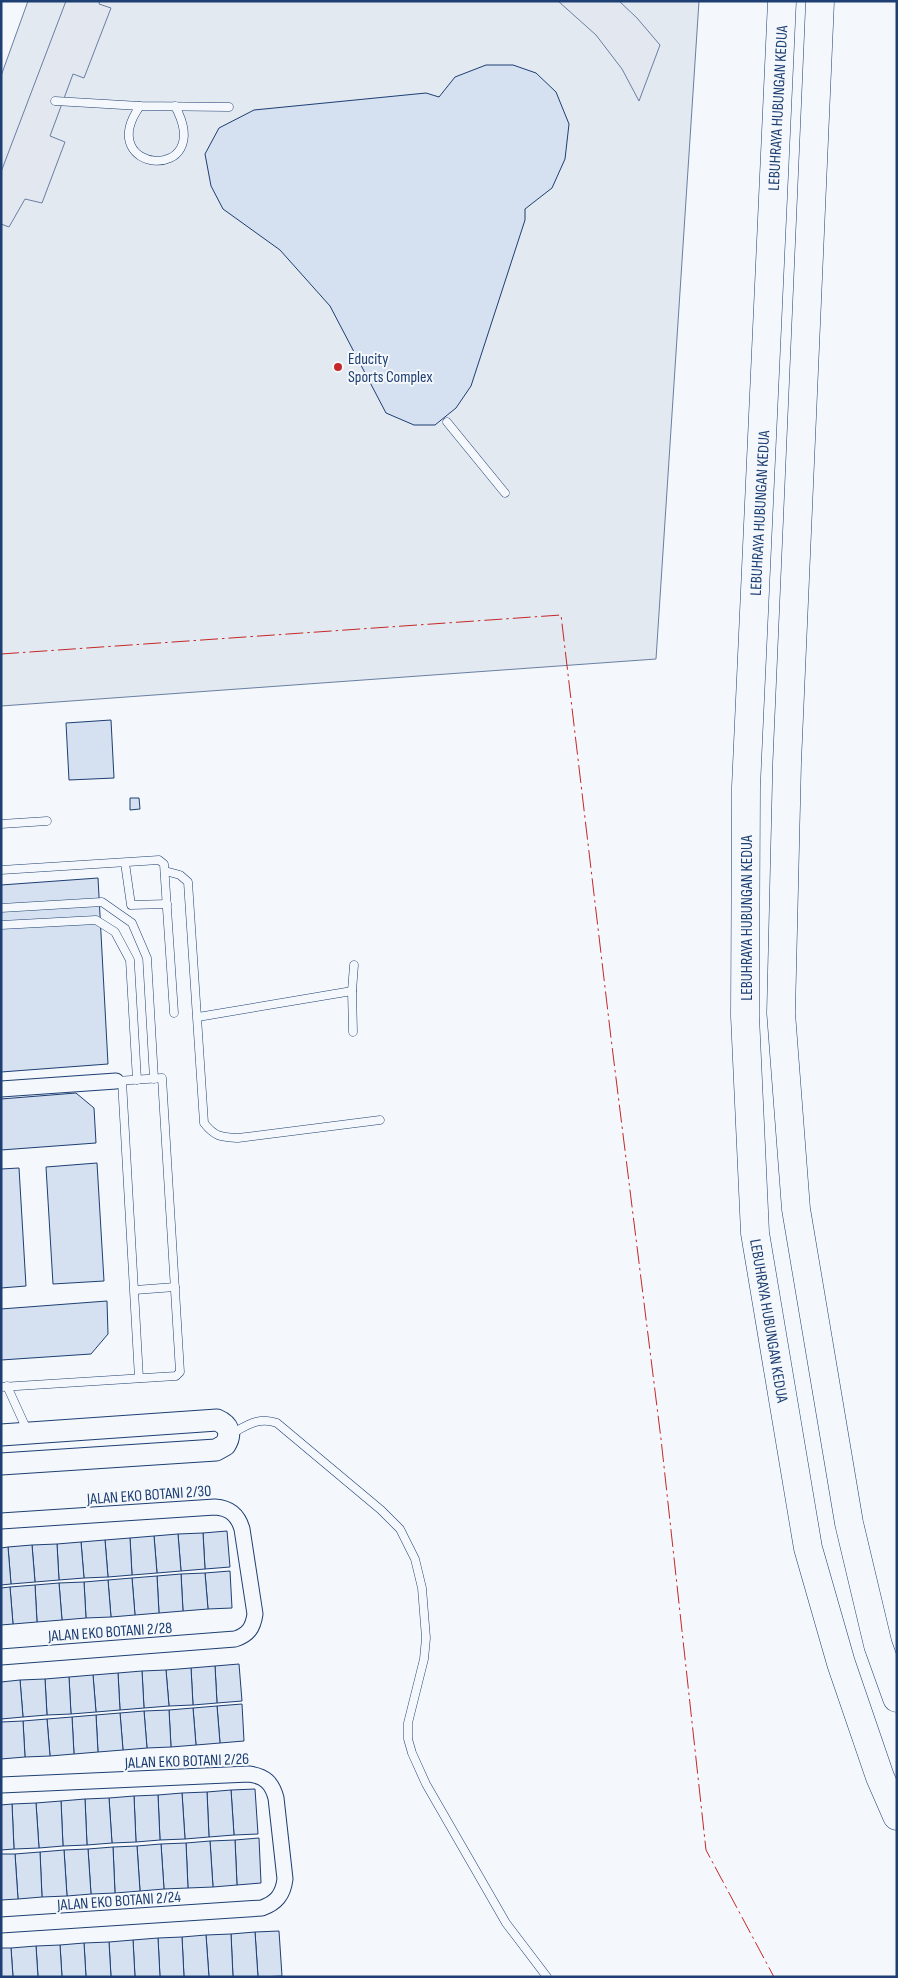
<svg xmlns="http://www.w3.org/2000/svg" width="898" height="1978" font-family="'Sofia Sans Condensed',sans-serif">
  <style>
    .green { fill: #e3e9f0; stroke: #687fa3 }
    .parking { fill: #e3e8f0; stroke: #687fa3 }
    .building { fill: #d5e0f0; stroke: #1d3f73 }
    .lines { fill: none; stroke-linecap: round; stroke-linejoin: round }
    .lane-casing { stroke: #1d3f73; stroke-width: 9 }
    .street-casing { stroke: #1d3f73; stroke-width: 17 }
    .secondary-casing { stroke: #1d3f73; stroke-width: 23 }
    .highway-casing { stroke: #1d3f73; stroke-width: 29 }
    .lane { stroke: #f4f7fb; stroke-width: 8 }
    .street { stroke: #f4f7fb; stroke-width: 15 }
    .secondary { stroke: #f4f7fb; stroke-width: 21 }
    .highway { stroke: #f4f7fb; stroke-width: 28 }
    .power { stroke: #c62828; stroke-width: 1; stroke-dasharray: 18 4 2.5 4; stroke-linecap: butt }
    .poi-dot { fill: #c62828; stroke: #f4f7fb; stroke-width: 2 }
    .labels { text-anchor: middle; stroke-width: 4; stroke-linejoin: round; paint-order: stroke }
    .street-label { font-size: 16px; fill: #1d3f73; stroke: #f4f7fb }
    .poi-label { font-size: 16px; fill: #1d3f73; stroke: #f4f7fb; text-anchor: start }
  </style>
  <rect width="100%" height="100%" fill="#f4f7fb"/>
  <polygon class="green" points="28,1 699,1 656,659 1,706 1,76"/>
  <g class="parking">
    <polygon points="66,1 100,1 99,4 111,8 84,78 73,74 50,136 65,142 42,203 25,199 9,227 1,224 1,172"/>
    <polygon points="558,1 619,1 637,18 660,45 639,101 622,69 596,35"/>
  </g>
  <g class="building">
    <polygon points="486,65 513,65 536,73 556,92 569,124 565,159 552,188 525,209 525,220 471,386 456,408 435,425 414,425 386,413 330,306 280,250 223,209 211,186 205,154 219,128 254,110 426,93 439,97 455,77"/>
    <polygon points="111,720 114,778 69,780 66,723"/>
    <polygon points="130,798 139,798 140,809 130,810"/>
    <polygon points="98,878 108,1064 1,1072 1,885"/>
    <polygon points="76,1093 94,1108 96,1143 1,1150 1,1099"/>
    <polygon points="97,1163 104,1281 53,1284 46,1167"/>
    <polygon points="19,1168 26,1286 1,1288 1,1169"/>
    <polygon points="107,1301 108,1334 91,1354 1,1360 1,1309"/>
    <polygon points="227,1531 230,1567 205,1569 203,1533"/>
    <polygon points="203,1533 205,1569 181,1571 178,1534"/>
    <polygon points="178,1534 181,1571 157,1573 154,1536"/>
    <polygon points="154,1536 157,1573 132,1575 130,1538"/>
    <polygon points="130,1538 132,1575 108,1577 105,1540"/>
    <polygon points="105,1540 108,1577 84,1578 81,1542"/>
    <polygon points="81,1542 84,1578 59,1580 57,1544"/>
    <polygon points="57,1544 59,1580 35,1582 32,1545"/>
    <polygon points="32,1545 35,1582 11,1584 8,1547"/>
    <polygon points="8,1547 11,1584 1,1585 1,1548"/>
    <polygon points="230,1571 232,1608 208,1609 205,1573"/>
    <polygon points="205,1573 208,1609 183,1611 181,1574"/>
    <polygon points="181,1574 183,1611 159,1613 157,1576"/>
    <polygon points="157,1576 159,1613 135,1615 132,1578"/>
    <polygon points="132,1578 135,1615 111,1617 108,1580"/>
    <polygon points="108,1580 111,1617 86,1618 84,1582"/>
    <polygon points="84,1582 86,1618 62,1620 59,1583"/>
    <polygon points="59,1583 62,1620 37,1622 35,1585"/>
    <polygon points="35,1585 37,1622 13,1624 10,1587"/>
    <polygon points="10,1587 13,1624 1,1625 1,1588"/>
    <polygon points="239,1664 242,1701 217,1703 215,1666"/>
    <polygon points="215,1666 217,1703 193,1705 191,1668"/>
    <polygon points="191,1668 193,1705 169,1706 166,1670"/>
    <polygon points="166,1670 169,1706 144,1708 142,1671"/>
    <polygon points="142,1671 144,1708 120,1710 118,1673"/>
    <polygon points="118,1673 120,1710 96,1712 93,1675"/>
    <polygon points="93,1675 96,1712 71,1714 69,1677"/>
    <polygon points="69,1677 71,1714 47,1715 45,1679"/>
    <polygon points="45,1679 47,1715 23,1717 20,1680"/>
    <polygon points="20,1680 23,1717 1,1719 1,1682"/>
    <polygon points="242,1704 244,1741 220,1743 217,1706"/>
    <polygon points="217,1706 220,1743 196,1745 193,1708"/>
    <polygon points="193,1708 196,1745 171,1747 169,1710"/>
    <polygon points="169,1710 171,1747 147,1748 144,1711"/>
    <polygon points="144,1711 147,1748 123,1750 120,1713"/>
    <polygon points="120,1713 123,1750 98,1752 96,1715"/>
    <polygon points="96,1715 98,1752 74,1754 72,1717"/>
    <polygon points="72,1717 74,1754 50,1756 47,1719"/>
    <polygon points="47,1719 50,1756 25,1757 23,1721"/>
    <polygon points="23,1721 25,1757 1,1759 1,1722"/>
    <polygon points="255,1789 258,1834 234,1835 231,1790"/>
    <polygon points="231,1790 234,1835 209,1837 207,1792"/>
    <polygon points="207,1792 209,1837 185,1839 182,1793"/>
    <polygon points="182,1793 185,1839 160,1840 158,1795"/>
    <polygon points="158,1795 160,1840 136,1842 134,1796"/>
    <polygon points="134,1796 136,1842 112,1843 109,1798"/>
    <polygon points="109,1798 112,1843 87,1845 85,1799"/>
    <polygon points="85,1799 87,1845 63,1846 61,1801"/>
    <polygon points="61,1801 63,1846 39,1848 36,1803"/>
    <polygon points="36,1803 39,1848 14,1849 12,1804"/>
    <polygon points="12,1804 14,1849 1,1850 1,1805"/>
    <polygon points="259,1838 261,1883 237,1885 235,1840"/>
    <polygon points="235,1840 237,1885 213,1887 210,1841"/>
    <polygon points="210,1841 213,1887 188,1888 186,1843"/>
    <polygon points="186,1843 188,1888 164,1889 161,1844"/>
    <polygon points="161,1844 164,1889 140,1891 137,1846"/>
    <polygon points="137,1846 140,1891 115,1893 113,1847"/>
    <polygon points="113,1847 115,1893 91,1894 88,1849"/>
    <polygon points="88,1849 91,1894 67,1896 64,1850"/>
    <polygon points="64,1850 67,1896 42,1897 40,1852"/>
    <polygon points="40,1852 42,1897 18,1899 15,1854"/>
    <polygon points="1,1854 15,1854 18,1899 1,1900"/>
    <polygon points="279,1931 282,1976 258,1977 255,1932"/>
    <polygon points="255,1932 258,1977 233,1977 231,1934"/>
    <polygon points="231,1934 233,1977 209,1977 206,1935"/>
    <polygon points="206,1935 209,1977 184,1977 182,1937"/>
    <polygon points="182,1937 184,1977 160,1977 158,1938"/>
    <polygon points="158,1938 160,1977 135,1977 133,1940"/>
    <polygon points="133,1940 135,1977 111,1977 109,1942"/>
    <polygon points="109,1942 111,1977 86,1977 84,1943"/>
    <polygon points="84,1943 86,1977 62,1977 60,1945"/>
    <polygon points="60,1945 62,1977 38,1977 36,1946"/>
    <polygon points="36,1946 38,1977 13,1977 11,1948"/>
    <polygon points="1,1948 11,1948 13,1977 1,1977"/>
  </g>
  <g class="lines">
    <defs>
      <g id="lane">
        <polyline points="55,101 140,106 229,107"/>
        <path d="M140,106c-48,68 77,78 35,0"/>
        <polyline points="447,422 505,493"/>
        <polyline points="1,824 47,821"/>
        <polyline points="125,863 131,905 167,904"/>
        <polyline points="1,870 159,860 164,864 174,1013"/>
        <path d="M165,871l15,4 8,7 16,241c11,14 17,14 34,15l142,-18"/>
        <polyline points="1,908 102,902 132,923 147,958 154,1079"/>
        <polyline points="1,925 96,920 115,932 130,960 137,1080"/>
        <polyline points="198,1017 352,991"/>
        <polyline points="353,1032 352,991 354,965"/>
        <polyline points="122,1081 139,1378"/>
        <polyline points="135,1290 175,1287"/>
        <polyline points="7,1386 27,1430"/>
        <polyline points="1,1387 176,1376 180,1372 162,1078 116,1081"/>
        <path d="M231,1434c15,-8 28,-18 46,-11l104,87 19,19 15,30 7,29 4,50 -2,21 -16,64v16l4,14 14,31 80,139 41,54"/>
      </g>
      <g id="street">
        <polyline points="1,1089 116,1081"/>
        <path d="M1,1521l214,-14c15,1 23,8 27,22l13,85c-2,14 -7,21 -20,25l-234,18"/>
        <path d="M1,1785l248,-11c16,2 23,9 27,24l9,81c-2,16 -9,24 -23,29l-261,17"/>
      </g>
      <path id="secondary" d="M1,1435l216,-15c12,5 15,14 8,25l-9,5 -215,14"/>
      <g id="highway">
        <path id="s1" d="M782,1l-36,786 -1,229 10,217 53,315 33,115 39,114 17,39"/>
        <polyline points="820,1 787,763 781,1013 796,1209 849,1523 878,1645 897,1698"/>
      </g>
    </defs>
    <use href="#lane" class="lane-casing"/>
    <use href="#street" class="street-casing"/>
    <use href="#secondary" class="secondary-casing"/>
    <use href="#highway" class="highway-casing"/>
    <use href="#lane" class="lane"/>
    <use href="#street" class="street"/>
    <use href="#secondary" class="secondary"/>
    <use href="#highway" class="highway"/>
    <polyline class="power" points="1,654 561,615 611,1038 661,1439 706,1850 774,1977"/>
  </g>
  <circle class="poi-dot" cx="338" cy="367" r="5"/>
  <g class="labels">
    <g class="street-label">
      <text transform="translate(777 108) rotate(-87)" y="6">LEBUHRAYA HUBUNGAN KEDUA</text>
      <text transform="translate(759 513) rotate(-87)" y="6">LEBUHRAYA HUBUNGAN KEDUA</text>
      <text transform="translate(746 918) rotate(-90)" y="6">LEBUHRAYA HUBUNGAN KEDUA</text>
      <text dy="6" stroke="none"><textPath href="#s1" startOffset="1322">LEBUHRAYA HUBUNGAN KEDUA</textPath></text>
      <text transform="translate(149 1494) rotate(-4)" y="6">JALAN EKO BOTANI 2/30</text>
      <text transform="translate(110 1631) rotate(-4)" y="6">JALAN EKO BOTANI 2/28</text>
      <text transform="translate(187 1760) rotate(-2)" y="6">JALAN EKO BOTANI 2/26</text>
      <text transform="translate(119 1900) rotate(-4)" y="6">JALAN EKO BOTANI 2/24</text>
    </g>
    <g class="poi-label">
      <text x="348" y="364">Educity<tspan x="348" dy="18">Sports Complex</tspan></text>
    </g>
  </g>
  <rect width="898" height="1978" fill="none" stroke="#1d3f73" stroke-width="5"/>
</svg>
